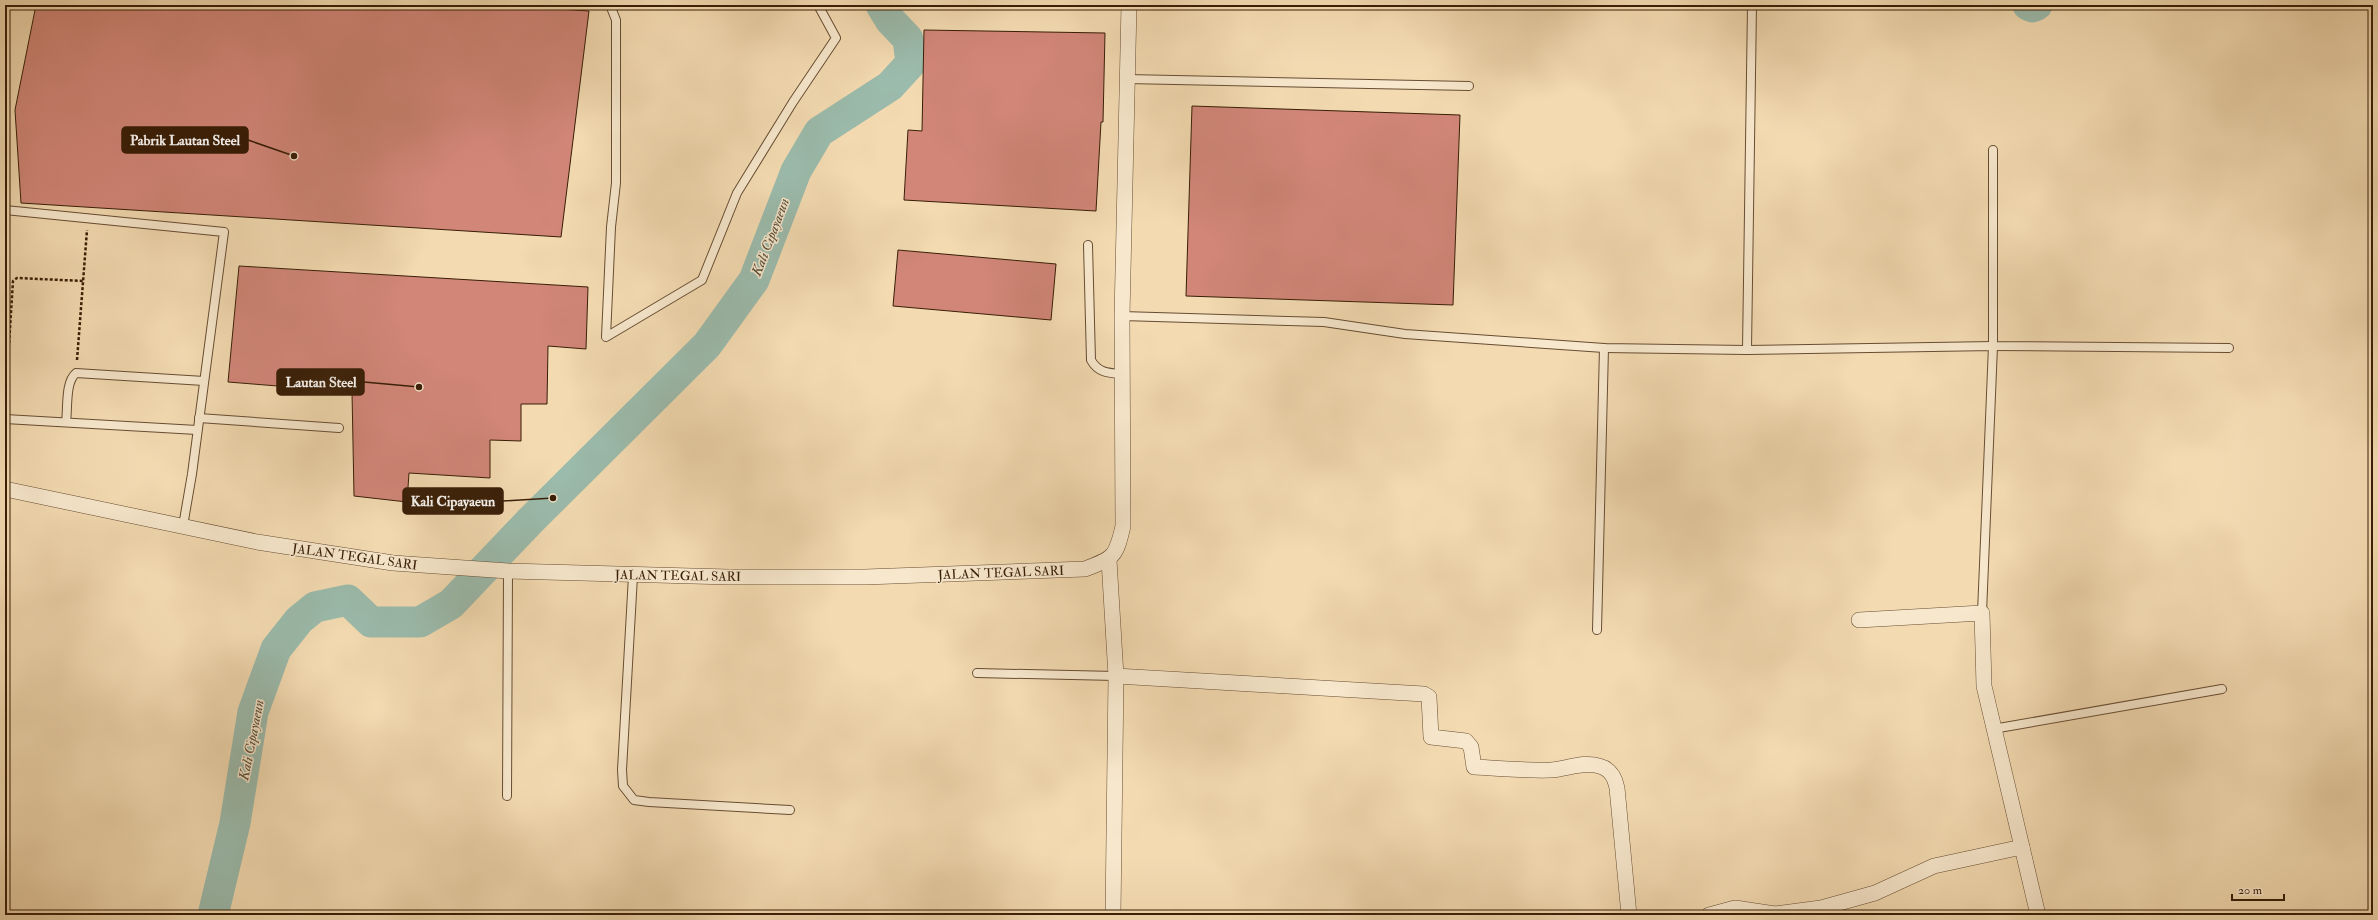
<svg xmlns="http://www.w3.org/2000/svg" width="2378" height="920" font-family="'IM FELL Double Pica',serif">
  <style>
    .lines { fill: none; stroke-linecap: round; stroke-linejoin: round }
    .river { stroke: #9bbbac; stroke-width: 31 }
    .building { fill: #d18678; stroke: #381e07 }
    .lane-casing { stroke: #674d32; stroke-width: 10 }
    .street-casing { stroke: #674d32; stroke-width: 16 }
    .path { stroke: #381e07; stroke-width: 2.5; stroke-dasharray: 3 2; stroke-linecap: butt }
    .lane { stroke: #f7e7cc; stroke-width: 8 }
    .street { stroke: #f7e7cc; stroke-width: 15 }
    .labels { text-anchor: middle; stroke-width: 3; stroke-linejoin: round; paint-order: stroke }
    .street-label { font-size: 13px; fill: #381e07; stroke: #f7e7cc }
    .water-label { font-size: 14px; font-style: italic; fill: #564d39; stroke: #f7e7cc }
    .leader { fill: none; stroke: #381e07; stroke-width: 1.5 }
    .callout-dot { fill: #381e07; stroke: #f7e7cc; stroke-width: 1.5 }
    .callout { fill: #381e07; stroke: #381e07; stroke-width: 1.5 }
    .callout-label { font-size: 14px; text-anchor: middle; font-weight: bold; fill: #fff }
  </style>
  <rect width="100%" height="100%" fill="#f3dab1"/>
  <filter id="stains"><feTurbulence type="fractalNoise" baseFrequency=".005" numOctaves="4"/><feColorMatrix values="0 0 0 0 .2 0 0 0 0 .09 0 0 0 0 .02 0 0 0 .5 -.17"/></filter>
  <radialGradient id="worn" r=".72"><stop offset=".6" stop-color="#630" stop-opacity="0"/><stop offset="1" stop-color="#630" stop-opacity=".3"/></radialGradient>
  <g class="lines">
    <g class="river">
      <polyline points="2028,5 2032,7 2037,5"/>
      <polyline points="213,915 235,823 253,712 276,649 299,620 315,607 348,600 371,622 420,622 451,604 530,521 707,345 754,280 796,171 819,132 890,86 911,63 908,39 890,20 881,5"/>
    </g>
  </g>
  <g class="building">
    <polygon points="36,5 502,5 589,11 561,237 21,203 15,110"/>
    <polygon points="924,30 1105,33 1103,122 1101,122 1096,211 904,200 908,130 922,131"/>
    <polygon points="1192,106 1460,115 1453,305 1186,296"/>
    <polygon points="898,250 1056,264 1051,320 893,306"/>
    <polygon points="239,266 588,287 586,349 548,346 547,404 521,404 521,441 490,440 490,478 409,473 407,502 354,496 352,392 228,382"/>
  </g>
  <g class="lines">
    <defs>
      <g id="lane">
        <polyline points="610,5 616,20 616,183 611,227 606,337 702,280 737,193 793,102 836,38 818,5"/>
        <polyline points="1126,79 1469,86"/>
        <polyline points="1993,150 1993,346 2229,348"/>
        <polyline points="5,210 224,232 192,474 183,526"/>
        <path d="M1088,245l3,115c7,13 18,13 31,14"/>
        <polyline points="1122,316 1324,322 1405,334 1604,348 1747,350 1993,346 1982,613"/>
        <polyline points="1747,350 1752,5"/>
        <polyline points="199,418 339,428"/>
        <polyline points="5,419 197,430"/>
        <path d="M66,422c2,-14 -1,-40 10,-49l128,8"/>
        <polyline points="633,576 622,770 623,786 634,800 649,802 790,810"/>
        <polyline points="1597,630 1604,348"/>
        <polyline points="977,673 1116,676"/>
        <polyline points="1993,729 2222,689"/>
        <polyline points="507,796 508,571"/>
      </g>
      <g id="street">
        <path d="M5,489l252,53 136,21 115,8 221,6h136l220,-8c29,-11 31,-12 38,-43l-1,-210 7,-311"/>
        <polyline points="1109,560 1116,676 1113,915"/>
        <polyline points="1859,620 1982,613 1984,686 2038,915"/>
        <path d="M1116,676l308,18 5,3 2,40 35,4 5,6 3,20c25,1 51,4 77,3 15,-1 34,-9 48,-4 12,3 16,12 18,22l12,127"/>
        <polyline points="1709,915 1735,908 1775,914 1821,908 1875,893 1934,866 2022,847"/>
      </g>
    </defs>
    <use href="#lane" class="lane-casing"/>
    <use href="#street" class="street-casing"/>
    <g class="path">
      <polyline points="77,360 87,230"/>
      <polyline points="5,408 13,281 17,278 84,281"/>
    </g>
    <use href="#lane" class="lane"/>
    <use href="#street" class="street"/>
  </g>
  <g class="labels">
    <g class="street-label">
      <text transform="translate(355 556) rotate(8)" y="5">JALAN TEGAL SARI</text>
      <text transform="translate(1001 572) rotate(-2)" y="5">JALAN TEGAL SARI</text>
      <text transform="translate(678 575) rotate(1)" y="5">JALAN TEGAL SARI</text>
    </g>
    <g class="water-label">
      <text transform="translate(770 237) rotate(-69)" y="5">Kali Cipayaeun</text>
      <text transform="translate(251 740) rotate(-79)" y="5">Kali Cipayaeun</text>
    </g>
  </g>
  <path class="leader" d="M294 156L248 140M419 387L364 382M553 498L503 501"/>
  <g class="callout-dot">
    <circle cx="294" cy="156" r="4"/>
    <circle cx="419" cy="387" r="4"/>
    <circle cx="553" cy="498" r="4"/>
  </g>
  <g class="callout">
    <rect x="122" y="127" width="126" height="26" rx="4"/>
    <rect x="277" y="369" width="87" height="26" rx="4"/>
    <rect x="403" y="488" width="100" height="26" rx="4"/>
  </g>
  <g class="callout-label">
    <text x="185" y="145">Pabrik Lautan Steel</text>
    <text x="321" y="387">Lautan Steel</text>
    <text x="453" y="506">Kali Cipayaeun</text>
  </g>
  <rect width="2378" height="920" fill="none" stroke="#f3dab1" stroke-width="20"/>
  <rect x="6" y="6" width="2366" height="908" fill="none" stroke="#381e07" stroke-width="2"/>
  <rect x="10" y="10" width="2358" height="900" fill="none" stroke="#381e07"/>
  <path d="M2232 894v6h52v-6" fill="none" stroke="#381e07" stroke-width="2"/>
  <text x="2238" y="894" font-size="12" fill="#381e07" stroke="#f7e7cc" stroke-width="3" paint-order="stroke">20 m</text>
  <rect width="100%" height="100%" filter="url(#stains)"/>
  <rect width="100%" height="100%" fill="url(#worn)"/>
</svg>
